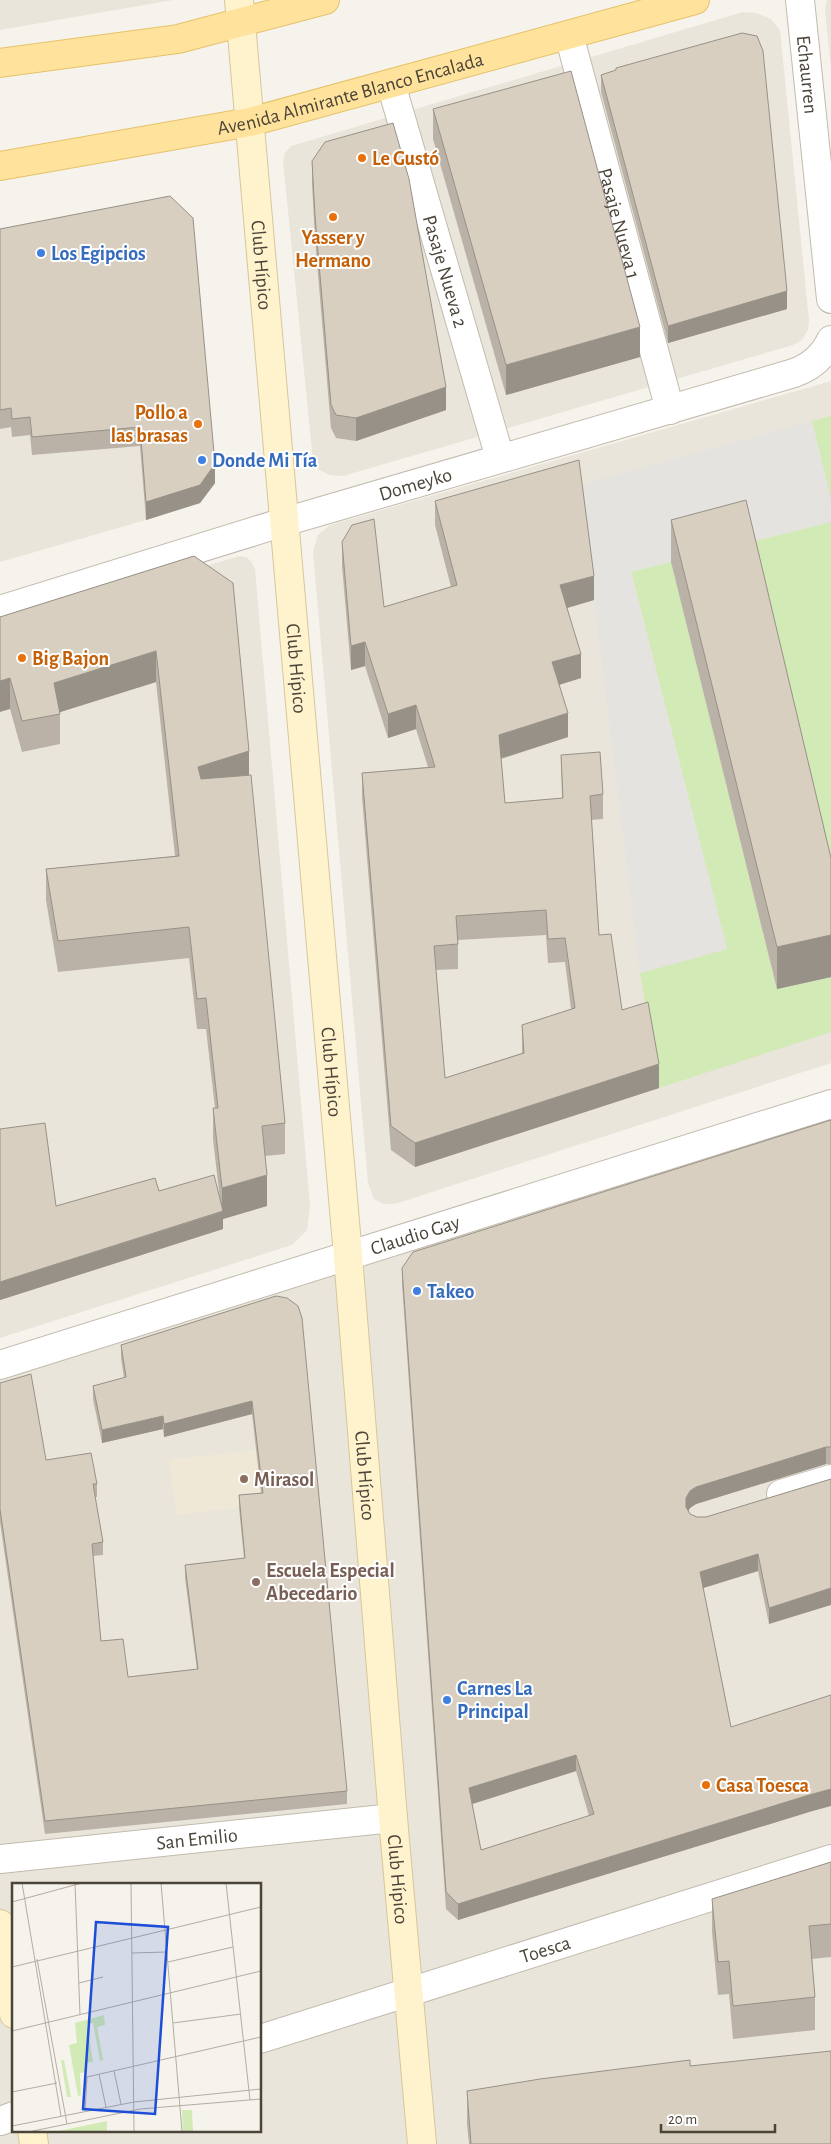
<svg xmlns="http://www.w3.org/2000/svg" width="831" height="2144" font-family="'Alegreya Sans',sans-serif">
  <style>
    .residential { fill: #eae5da; fill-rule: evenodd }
    .education { fill: #efe8d6 }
    .green { fill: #d2eab5 }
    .parking { fill: #e5e3e0 }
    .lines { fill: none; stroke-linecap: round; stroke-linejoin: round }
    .minor-casing { stroke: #c2bbae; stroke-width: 30 }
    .tertiary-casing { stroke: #c2bbae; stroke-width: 30 }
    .secondary-casing { stroke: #d6c79b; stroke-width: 30 }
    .primary-casing { stroke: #e6c16a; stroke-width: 30 }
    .minor { stroke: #fff; stroke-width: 28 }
    .tertiary { stroke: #fff; stroke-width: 28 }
    .secondary { stroke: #fff3cd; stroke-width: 28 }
    .primary { stroke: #ffe39c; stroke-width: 28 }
    .wall { fill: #bab2a6; fill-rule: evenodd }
    .shaded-wall { fill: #979187 }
    .building { fill: #d8cfc1; stroke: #979187; fill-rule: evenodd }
    .food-dot { fill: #e8710a; stroke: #fff; stroke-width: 2 }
    .shop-dot { fill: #3f7fe0; stroke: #fff; stroke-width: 2 }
    .education-dot { fill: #8d6e63; stroke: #fff; stroke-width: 2 }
    .labels { text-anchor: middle; stroke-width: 4; stroke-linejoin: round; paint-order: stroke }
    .street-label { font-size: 20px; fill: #4b4439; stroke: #fff }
    .food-label { font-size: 20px; font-weight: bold; fill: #c56008; stroke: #fff; text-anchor: start }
    .shop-label { font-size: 20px; font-weight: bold; fill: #366cbe; stroke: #fff; text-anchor: start }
    .education-label { font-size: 20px; font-weight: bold; fill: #785e54; stroke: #fff; text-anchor: start }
    .inset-road { fill: none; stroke: #b2ada4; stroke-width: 1 }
    .view { fill: #1d4ed8; fill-opacity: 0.15; stroke: #1d4ed8; stroke-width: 2.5 }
    .inset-edge { fill: none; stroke: #4b4439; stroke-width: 2.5 }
  </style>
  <rect width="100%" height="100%" fill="#f6f3ec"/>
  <g class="residential">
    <polygon points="0,0 173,0 0,30"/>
    <polygon points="827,0 831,0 831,68 825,10"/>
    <polygon points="743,12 756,13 771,19 780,30 809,321 808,330 802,340 793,345 343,476 330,475 319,470 313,461 283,161 285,153 291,146"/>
    <polygon points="133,322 146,520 0,562 0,429"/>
    <polygon points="831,381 831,1063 395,1204 383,1204 374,1199 368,1183 313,552 318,535 330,525"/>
    <polygon points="239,556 246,557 251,561 255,569 310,1206 307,1230 292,1245 0,1338 0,629"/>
    <path d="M831,1111v1033h-831v-769zM14,1884h246v246h-246z"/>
  </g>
  <polygon class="education" points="312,1443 318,1499 177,1515 169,1460"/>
  <g class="green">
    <polygon points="831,416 831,500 812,421"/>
    <polygon points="831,522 831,900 746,543"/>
    <polygon points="671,562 777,989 831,977 831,1032 659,1088 640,973 727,949 631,571"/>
  </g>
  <polygon class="parking" points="812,421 831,500 831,522 631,572 727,949 640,973 580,485"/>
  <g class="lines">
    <defs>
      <g id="minor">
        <path id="s1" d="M800,0l31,299"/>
        <path id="s2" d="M569,35l101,375"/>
        <path id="s3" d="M391,84l109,374"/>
        <path id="s4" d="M0,610l284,-88 510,-149c17,-6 29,-16 37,-33"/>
        <path id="s5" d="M0,1365l831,-261"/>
        <polyline points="781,1494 831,1479"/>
        <path id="s6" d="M0,1859l393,-41"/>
      </g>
      <g id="tertiary">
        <path id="s7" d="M260,2039l571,-180"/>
        <polyline points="0,2121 14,2116"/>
      </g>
      <g id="secondary">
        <path id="s8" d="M239,0l109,1256 45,562 29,326"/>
        <polyline points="0,1924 14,2014"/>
        <polyline points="32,2130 34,2144"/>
      </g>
      <g id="primary">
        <polyline points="0,63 178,39 325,0"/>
        <path id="s9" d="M0,166l250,-44 445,-122"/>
      </g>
    </defs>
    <use href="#minor" class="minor-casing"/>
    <use href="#tertiary" class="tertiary-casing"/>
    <use href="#secondary" class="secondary-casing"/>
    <use href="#primary" class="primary-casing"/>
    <use href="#minor" class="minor"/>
    <use href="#tertiary" class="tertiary"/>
    <use href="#secondary" class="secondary"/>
    <use href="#primary" class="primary"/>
  </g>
  <g class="wall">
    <polygon points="616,68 787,309 668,343 601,92 601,75 616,71"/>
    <polygon points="433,109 640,357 506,395 433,139"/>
    <polygon points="312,161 446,410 356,441 336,438 331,428 315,239 312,184"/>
    <polygon points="0,229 215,483 200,503 146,520 140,446 32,455 30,435 12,437 11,427 0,429"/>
    <path d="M435,501l159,99 -27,8 14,70 -22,7 9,52 -67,22 4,44 57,-5 -1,-43 42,39v25l-12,1 8,115 23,75 37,78 -244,79 -24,-17 -29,-353v-24l66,-6 -12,-38 -28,9 -23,-72 -14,4 -9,-104v-24l42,65 67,-20 -16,-62zM546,935l2,28 17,-1 6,47 -49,16v28l-77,25 -9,-108 22,-1v-29z"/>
    <polygon points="671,520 831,858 831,977 777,989 671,562"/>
    <polygon points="194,556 249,775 285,1123 285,1154 265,1156 267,1206 223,1219 223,1229 0,1300 0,1129 56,1206 159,1191 220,1200 213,1139 213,1108 215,1108 206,1029 197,1029 189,958 58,972 46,900 46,869 175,856 156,682 60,712 60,744 22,752 10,709 0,617"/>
    <path d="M831,1120v344h-5l-130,40 -6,4 -2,3 2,3 7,3h9l125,-38 -62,145 -11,-53 -55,17 28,139 78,85 -351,108 -12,-11 -44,-625v-16zM576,1771l13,45 -108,34 -9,-46z"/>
    <polygon points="276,1296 347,1791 347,1804 45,1834 0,1522 0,1383 46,1460 97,1484 97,1497 95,1497 103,1542 103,1555 93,1556 101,1641 128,1677 197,1670 185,1578 185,1565 244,1558 239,1508 239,1495 261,1493 252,1414 164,1437 163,1429 102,1443 93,1399 93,1386 124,1378 121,1358 121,1345"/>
    <polygon points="831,1862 831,1957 812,1959 815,1997 815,2030 733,2039 729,1994 718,1995 712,1932 712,1899"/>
    <polygon points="690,2066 831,2144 469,2144 467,2124 467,2091"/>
  </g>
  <g class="shaded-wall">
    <polygon points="787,291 787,309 668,343 668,326"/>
    <polygon points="640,327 640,357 506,395 506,365"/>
    <polygon points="446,387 446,410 356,441 356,418"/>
    <polygon points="215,464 215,483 200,503 146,520 146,502"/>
    <polygon points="594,576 594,600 560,610 560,585"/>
    <polygon points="365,642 365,666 351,670 351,646"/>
    <polygon points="156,651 156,682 54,714 54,683"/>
    <polygon points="581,654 581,678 552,687 552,662"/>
    <polygon points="10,678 10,709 0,712 0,681"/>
    <polygon points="416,705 416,729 388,738 388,714"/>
    <polygon points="568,713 568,737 499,759 499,735"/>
    <polygon points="249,751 249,782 198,798 198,767"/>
    <polygon points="831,935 831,977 777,989 777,947"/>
    <polygon points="659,1064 659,1088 415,1167 415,1143"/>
    <polygon points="267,1175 267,1206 223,1219 223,1229 0,1300 0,1282 222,1212 222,1188"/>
    <polygon points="252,1401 252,1414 164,1437 164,1424"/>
    <polygon points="163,1416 163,1429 102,1443 102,1430"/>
    <polygon points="826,1447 826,1464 696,1504 690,1508 686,1515 686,1498 690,1491 696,1487"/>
    <polygon points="758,1554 758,1571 700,1589 700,1572"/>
    <polygon points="831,1588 831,1605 769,1624 769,1608"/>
    <polygon points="576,1755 576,1771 469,1805 469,1788"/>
    <polygon points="831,1789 831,1806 809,1812 458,1920 458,1904 809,1795"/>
  </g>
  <g class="building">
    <polygon points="742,33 757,36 763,51 787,291 668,326 601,75 616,70 616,68"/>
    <polygon points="571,71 640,327 506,365 433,109"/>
    <polygon points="393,123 409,179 446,387 356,418 336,415 331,405 315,216 312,161 325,142"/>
    <polygon points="170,196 193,218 215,464 200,485 146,502 140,427 32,437 30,417 12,419 11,408 0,410 0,229"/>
    <path d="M579,460l15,116 -34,9 21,69 -29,8 16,51 -69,22 6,68 58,-5 -2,-43 39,-3 3,42 -13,2 9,139 12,-1 11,76 26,-8 11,62 -244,79 -24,-17 -29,-353 73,-6 -19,-62 -28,9 -23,-72 -14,4 -9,-104 10,-17 22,-6 10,88 73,-22 -22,-84zM546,910l2,29 17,-1 10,70 -53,17 2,28 -79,25 -11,-132 24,-2 -2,-28z"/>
    <polygon points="746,500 831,858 831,935 777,947 671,520"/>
    <polygon points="194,556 233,583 249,751 198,767 201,779 251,775 285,1123 262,1126 267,1175 222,1188 213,1108 218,1108 206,998 197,999 189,927 58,941 46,869 179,856 156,651 54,683 60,714 22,721 10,678 0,681 0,617"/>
    <path d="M831,1120v327h-5l-130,40 -6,4 -4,7v9l4,7 7,3h9l125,-38v109l-62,20 -11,-54 -58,18 31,155 100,-32v94l-22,6 -351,109 -12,-12 -44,-624 11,-16zM576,1755l18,59 -113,36 -12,-62z"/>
    <polygon points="45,1123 56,1206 155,1178 159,1191 214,1175 223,1211 0,1282 0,1129"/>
    <polygon points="276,1296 287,1298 298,1306 302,1318 347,1791 45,1821 0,1509 0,1383 31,1374 46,1460 91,1453 97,1484 93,1484 103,1542 92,1544 101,1641 123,1639 128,1677 198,1669 185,1565 245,1558 239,1495 263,1493 252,1401 164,1424 163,1416 102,1430 93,1386 126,1377 121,1345"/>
    <polygon points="831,1862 831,1924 809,1926 815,1997 733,2006 729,1961 718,1962 712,1899"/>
    <polygon points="831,2051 831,2144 471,2144 467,2091 540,2079 690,2060 690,2066"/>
  </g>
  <g class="food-dot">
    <circle cx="362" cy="158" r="5"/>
    <circle cx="333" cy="217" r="5"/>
    <circle cx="198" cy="424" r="5"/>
    <circle cx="22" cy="658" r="5"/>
    <circle cx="706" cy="1785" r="5"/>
  </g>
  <g class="shop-dot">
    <circle cx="41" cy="253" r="5"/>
    <circle cx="202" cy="460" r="5"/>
    <circle cx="417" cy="1291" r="5"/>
    <circle cx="447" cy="1700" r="5"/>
  </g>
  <g class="education-dot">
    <circle cx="244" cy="1479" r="5"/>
    <circle cx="256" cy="1582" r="5"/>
  </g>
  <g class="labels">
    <g class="street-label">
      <text dy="7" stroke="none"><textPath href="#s1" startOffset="75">Echaurren</textPath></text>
      <text dy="7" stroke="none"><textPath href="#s9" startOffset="358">Avenida Almirante Blanco Encalada</textPath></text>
      <text dy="7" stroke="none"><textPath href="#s2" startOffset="195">Pasaje Nueva 1</textPath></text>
      <text dy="7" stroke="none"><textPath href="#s8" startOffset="266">Club Hípico</textPath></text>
      <text dy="7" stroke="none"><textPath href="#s3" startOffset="195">Pasaje Nueva 2</textPath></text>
      <text dy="7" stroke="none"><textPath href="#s4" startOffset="434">Domeyko</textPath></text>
      <text dy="7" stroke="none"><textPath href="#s8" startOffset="671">Club Hípico</textPath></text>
      <text dy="7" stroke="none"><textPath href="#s8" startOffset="1076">Club Hípico</textPath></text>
      <text dy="7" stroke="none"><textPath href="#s5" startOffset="435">Claudio Gay</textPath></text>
      <text dy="7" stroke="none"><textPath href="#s8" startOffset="1481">Club Hípico</textPath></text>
      <text dy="7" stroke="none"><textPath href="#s6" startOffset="198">San Emilio</textPath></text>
      <text dy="7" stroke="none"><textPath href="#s8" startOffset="1886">Club Hípico</textPath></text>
      <text dy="7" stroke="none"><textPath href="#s7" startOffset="299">Toesca</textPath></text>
    </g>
    <g class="food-label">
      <text x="372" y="165">Le Gustó</text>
      <text x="333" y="244" text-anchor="middle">Yasser y<tspan x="333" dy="23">Hermano</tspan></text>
      <text x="188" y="419" text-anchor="end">Pollo a<tspan x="188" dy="23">las brasas</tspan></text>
      <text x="32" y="665">Big Bajon</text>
      <text x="716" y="1792">Casa Toesca</text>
    </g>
    <g class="shop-label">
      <text x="51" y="260">Los Egipcios</text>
      <text x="212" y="467">Donde Mi Tía</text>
      <text x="427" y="1298">Takeo</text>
      <text x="457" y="1695">Carnes La<tspan x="457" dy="23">Principal</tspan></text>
    </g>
    <g class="education-label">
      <text x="254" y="1486">Mirasol</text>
      <text x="266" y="1577">Escuela Especial<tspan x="266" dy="23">Abecedario</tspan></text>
    </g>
  </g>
  <g transform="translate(12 1883)">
    <rect width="249" height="249" fill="#f6f3ec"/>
    <path d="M92,132l1,10 -8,2 6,33 -3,1 -7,-38 -6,1 6,38 -8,1 2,9 -7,1 1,22 -3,1 -9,-51 8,-2 -2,-20zM49,177h3l7,37h-4zM170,227h10l1,21h-10zM95,238v10h-48z" fill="#d2eab5"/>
    <path class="inset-road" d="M10,0l39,233M63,0l5,132M119,0l3,248M149,0l21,248M214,0l24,217M0,19l70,-19M120,70l35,-1M25,76l30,165M156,79l65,-15M0,84l249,-60M67,100l24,-6M161,140l68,-9M0,148l249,-60M102,188l7,33M87,191l7,33M0,209l45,-9M73,228l2,-34 174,-40M0,243l122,-24 127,-13M21,248l107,-22 121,-10"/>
    <path class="view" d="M84,39l72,5 -13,187 -72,-5z"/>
    <rect width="249" height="249" class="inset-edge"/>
  </g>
  <path d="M661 2124v8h114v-8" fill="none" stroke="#4b4439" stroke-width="2.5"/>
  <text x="668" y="2124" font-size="15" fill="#4b4439" stroke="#ffffff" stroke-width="4" paint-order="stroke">20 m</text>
</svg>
